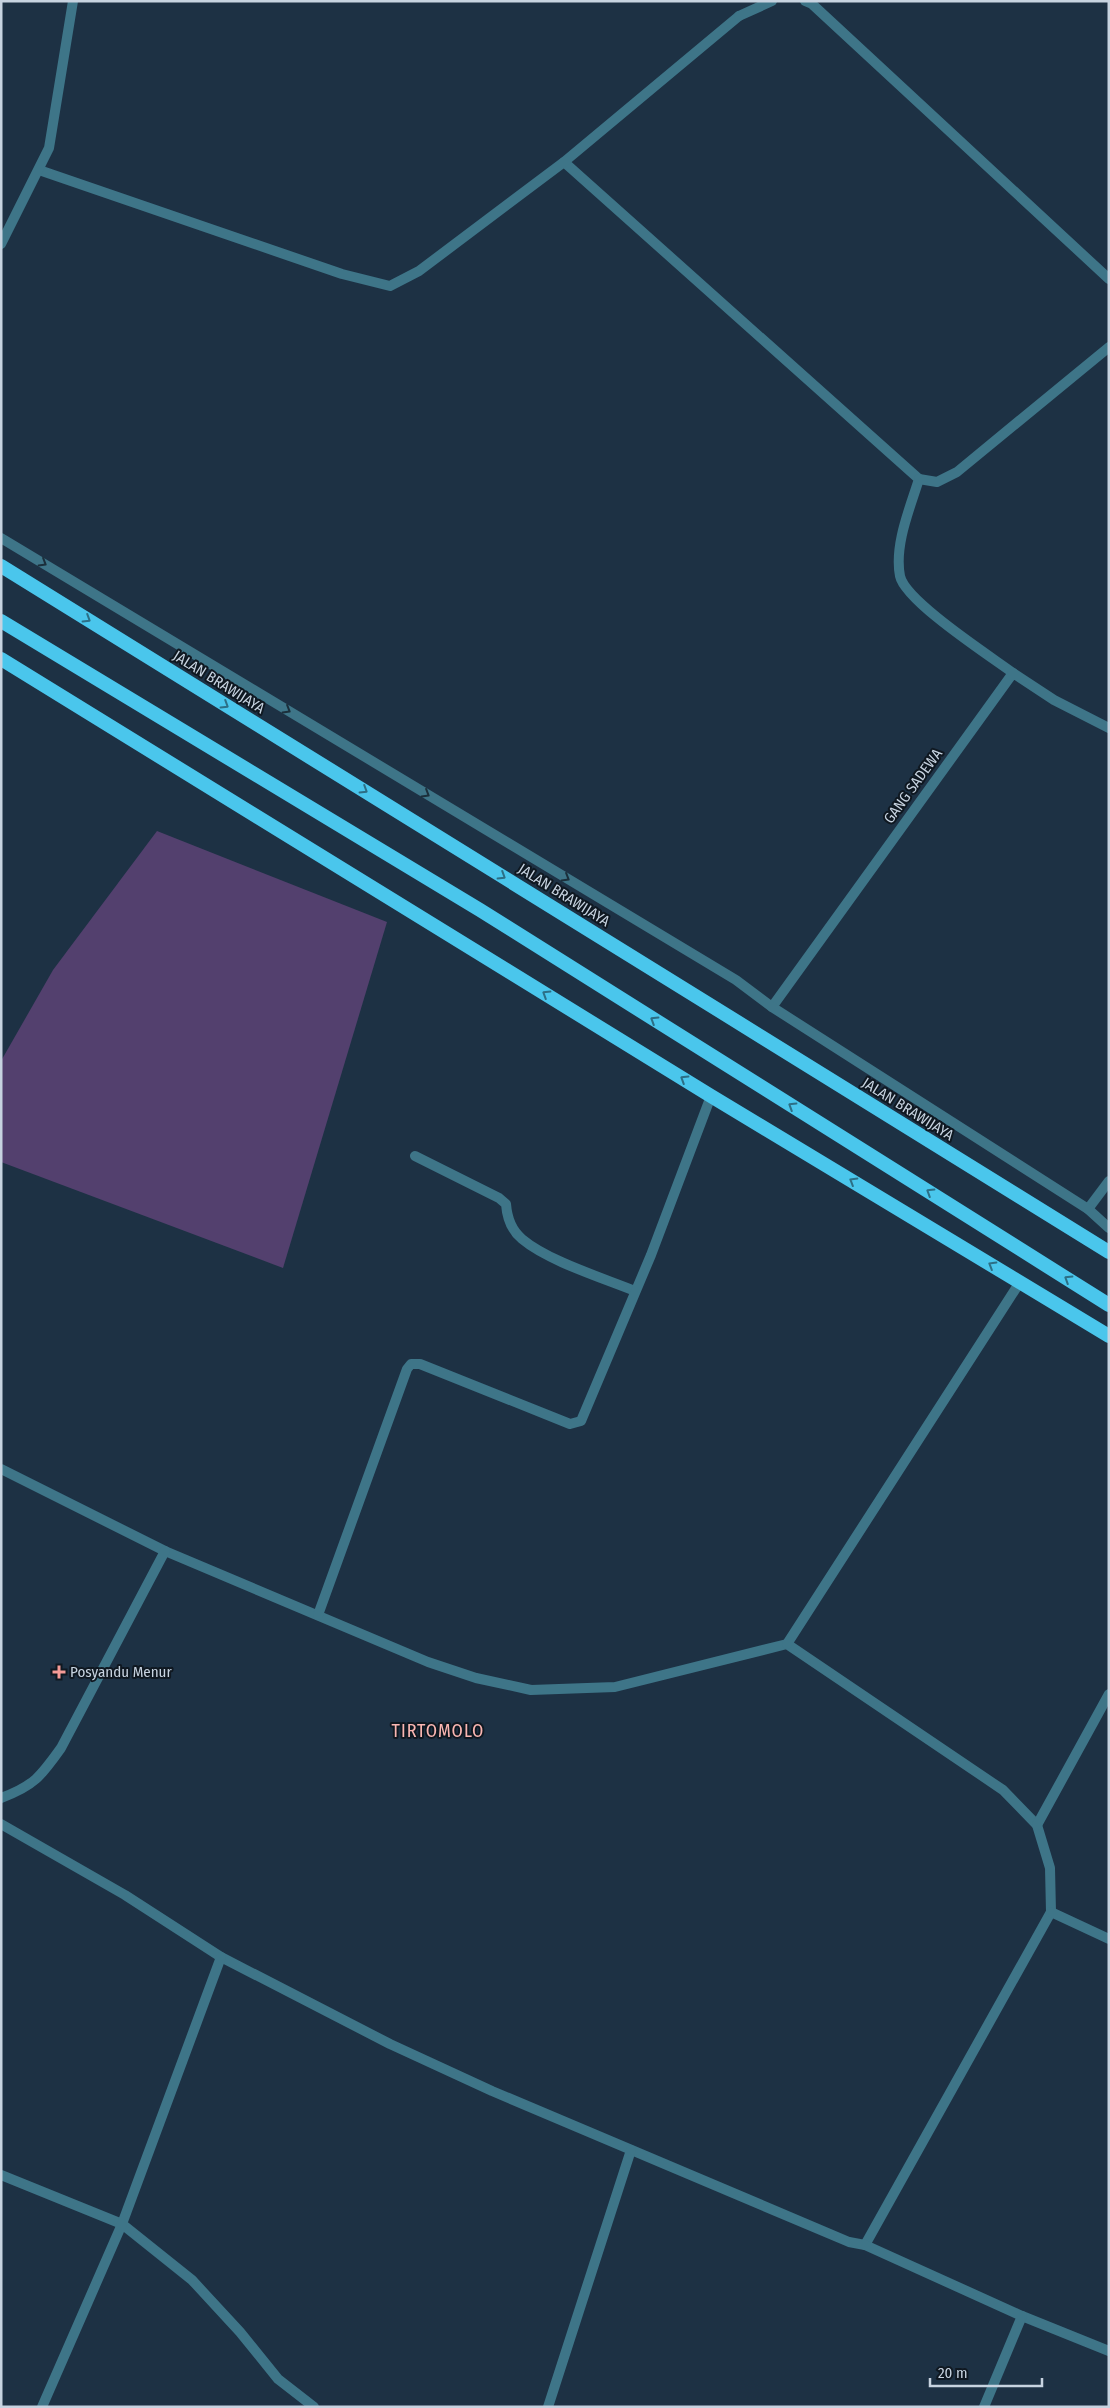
<svg xmlns="http://www.w3.org/2000/svg" width="1110" height="2408" font-family="'Fira Sans Condensed',sans-serif">
  <style>
    .green { fill: #53406e }
    .lines { fill: none; stroke-linecap: round; stroke-linejoin: round }
    .service { stroke: #3e7588; stroke-width: 10 }
    .minor { stroke: #3e7588; stroke-width: 10 }
    .tertiary { stroke: #3e7588; stroke-width: 10 }
    .trunk { stroke: #4ac6ec; stroke-width: 14 }
    .oneway { stroke: #1b2f3b }
    .oneway2 { stroke: #2c6f86 }
    .poi-dot { fill: #f59b97; stroke: #0f1821; stroke-width: 2 }
    .labels { text-anchor: middle; stroke-width: 4; stroke-linejoin: round; paint-order: stroke }
    .street-label { font-size: 15px; fill: #c7d3e0; stroke: #0f1821 }
    .poi-label { font-size: 15px; fill: #c7d3e0; stroke: #0f1821; text-anchor: start }
    .quarter-label { font-size: 18px; letter-spacing: 1px; fill: #fab6b2; stroke: #0f1821 }
  </style>
  <rect width="100%" height="100%" fill="#1d3144"/>
  <polygon class="green" points="157,831 387,922 283,1268 1,1162 1,1061 53,970"/>
  <g class="lines">
    <g class="service">
      <path d="M564,162l355,317c-9,29 -25,66 -19,97 5,25 90,80 113,97"/>
      <polyline points="39,170 342,274 390,286 419,271 564,162 739,16"/>
      <path d="M415,1156l84,42 7,6c1,13 5,26 16,35 26,22 81,39 113,52"/>
      <polyline points="1022,2316 1109,2351"/>
    </g>
    <g class="minor">
      <polyline points="805,1 812,4 1109,279"/>
      <polyline points="739,16 772,1"/>
      <polyline points="1,244 49,148 73,1"/>
      <polyline points="919,479 937,482 957,472 1109,347"/>
      <polyline points="772,1007 1013,673 1054,700 1109,728"/>
      <polyline points="1088,1209 1109,1181"/>
      <polyline points="1,1469 165,1551 428,1662 476,1678 531,1690 615,1687 787,1644 1003,1790 1037,1825 1050,1868 1051,1912 865,2245"/>
      <polyline points="318,1615 407,1369 411,1364 420,1364 570,1424 581,1421 651,1255 711,1096"/>
      <polyline points="787,1644 1020,1282"/>
      <path d="M1,1798c33,-12 40,-22 60,-50l104,-197"/>
      <polyline points="1,1824 125,1895 221,1957 390,2044 492,2091 849,2242 865,2245 1022,2316 984,2407"/>
      <polyline points="1037,1825 1109,1694"/>
      <polyline points="1051,1912 1109,1939"/>
      <polyline points="1,2175 122,2224 192,2280 240,2332 278,2379 314,2407"/>
      <polyline points="42,2407 122,2224 221,1957"/>
      <polyline points="548,2407 631,2150"/>
    </g>
    <polyline class="tertiary" points="1,538 736,980 772,1007 1088,1209 1109,1228"/>
    <g class="trunk">
      <polyline points="1,566 1109,1252"/>
      <polyline points="1,621 480,910 1109,1305"/>
      <polyline points="1,659 711,1096 1109,1336"/>
    </g>
  </g>
  <defs><path id="oneway-chevron" d="M-2-3.5L2.5 0L-2 3.5" fill="none" stroke-width="1.6" stroke-linecap="round" stroke-linejoin="round" transform="scale(1.25)"/></defs>
  <g class="oneway">
    <use href="#oneway-chevron" transform="translate(43 563) rotate(31)"/>
    <use href="#oneway-chevron" transform="translate(287 710) rotate(31)"/>
    <use href="#oneway-chevron" transform="translate(426 794) rotate(31)"/>
    <use href="#oneway-chevron" transform="translate(566 878) rotate(31)"/>
  </g>
  <g class="oneway2">
    <use href="#oneway-chevron" transform="translate(87 619) rotate(32)"/>
    <use href="#oneway-chevron" transform="translate(225 705) rotate(32)"/>
    <use href="#oneway-chevron" transform="translate(364 790) rotate(32)"/>
    <use href="#oneway-chevron" transform="translate(502 876) rotate(32)"/>
    <use href="#oneway-chevron" transform="translate(546 994) rotate(-148)"/>
    <use href="#oneway-chevron" transform="translate(654 1020) rotate(-148)"/>
    <use href="#oneway-chevron" transform="translate(684 1079) rotate(-148)"/>
    <use href="#oneway-chevron" transform="translate(792 1106) rotate(-148)"/>
    <use href="#oneway-chevron" transform="translate(853 1181) rotate(-149)"/>
    <use href="#oneway-chevron" transform="translate(930 1192) rotate(-148)"/>
    <use href="#oneway-chevron" transform="translate(992 1265) rotate(-149)"/>
    <use href="#oneway-chevron" transform="translate(1068 1279) rotate(-148)"/>
  </g>
  <path class="poi-dot" d="M56.5 1664.5h5v5h5v5h-5v5h-5v-5h-5v-5h5z"/>
  <g class="labels">
    <g class="street-label">
      <text transform="translate(219 682) rotate(32)" y="5">JALAN BRAWIJAYA</text>
      <text transform="translate(913 786) rotate(-54)" y="5">GANG SADEWA</text>
      <text transform="translate(564 895) rotate(32)" y="5">JALAN BRAWIJAYA</text>
      <text transform="translate(908 1109) rotate(32)" y="5">JALAN BRAWIJAYA</text>
    </g>
    <g class="poi-label">
      <text x="70" y="1677">Posyandu Menur</text>
    </g>
    <g class="quarter-label">
      <text x="438" y="1737">TIRTOMOLO</text>
    </g>
  </g>
  <rect width="1110" height="2408" fill="none" stroke="#c7d3e0" stroke-width="5"/>
  <path d="M930 2378v8h112v-8" fill="none" stroke="#c7d3e0" stroke-width="2.5"/>
  <text x="938" y="2378" font-size="15" fill="#c7d3e0" stroke="#0f1821" stroke-width="4" paint-order="stroke">20 m</text>
</svg>
